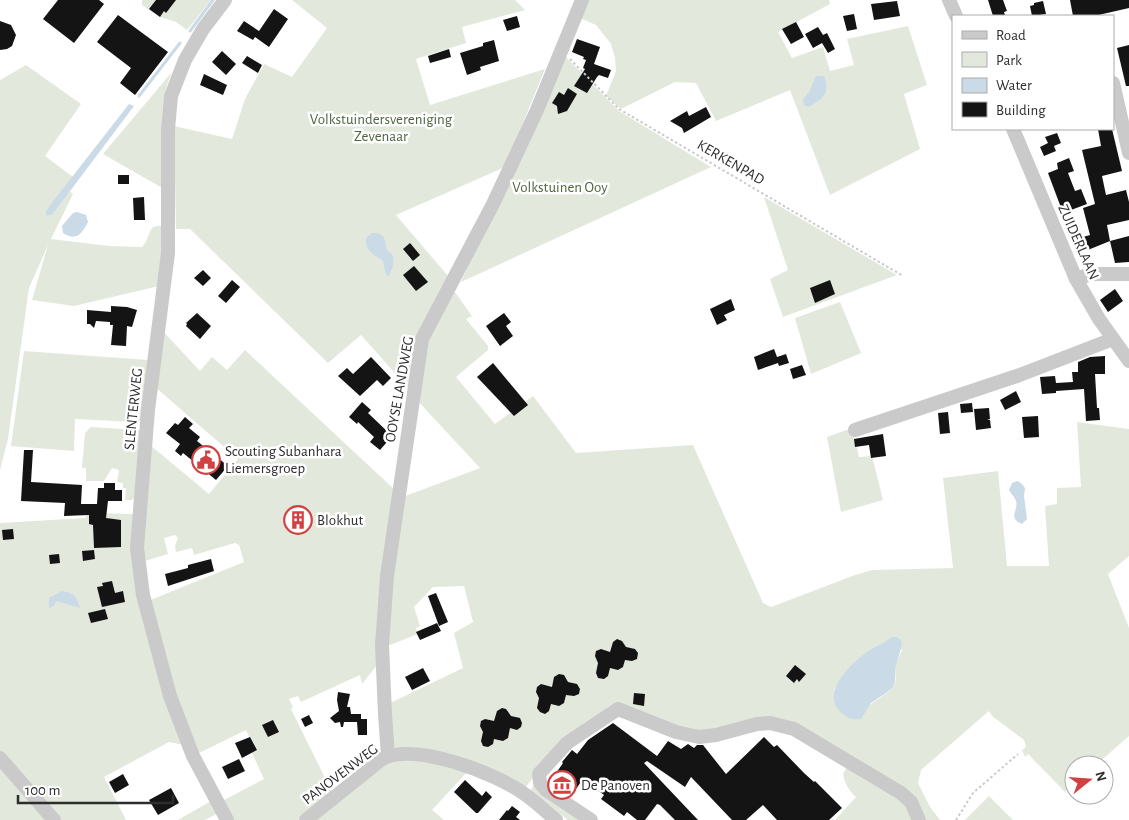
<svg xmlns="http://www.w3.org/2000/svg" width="1129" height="820" font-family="'Alegreya Sans',sans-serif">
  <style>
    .green { fill: #e2e9dc; fill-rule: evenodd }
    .water { fill: #cadae7 }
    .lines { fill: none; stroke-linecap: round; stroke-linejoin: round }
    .stream { stroke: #cadae7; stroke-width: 3 }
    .building { fill: #141414 }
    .path { stroke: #cacaca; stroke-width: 2; stroke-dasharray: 2.5 2.5; stroke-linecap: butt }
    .minor { stroke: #cacaca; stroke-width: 14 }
    .labels { text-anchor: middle; stroke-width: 5; stroke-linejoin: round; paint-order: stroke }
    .park-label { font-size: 15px; fill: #4e643f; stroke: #fff }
    .street-label { font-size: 15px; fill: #2d2d2d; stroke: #fff }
    .poi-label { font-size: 15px; fill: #2d2d2d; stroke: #fff; text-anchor: start }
  </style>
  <rect width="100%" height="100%" fill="#fff"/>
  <g class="green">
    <polygon points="142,0 211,0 187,30 176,22 160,17 142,5"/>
    <polygon points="292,0 515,0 525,10 462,27 466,43 416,59 430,105 545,69 505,167 396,215 448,276 410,390 361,335 328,363 190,229 176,229 174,126 232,139 245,99 264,64 292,77 327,28"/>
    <polygon points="581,0 829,0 830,4 778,32 792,58 823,47 830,71 854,65 847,39 908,26 927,85 904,94 920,149 830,195 790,90 716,121 696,83 675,82 621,109 606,96 616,71 615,58 611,44 596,25 575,16"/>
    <polygon points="562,53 619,111 711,167 461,282"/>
    <path d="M26,65l55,39 -36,52 28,21 -28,36 2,3 5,-1 17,-24 4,3 -22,45 58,7 33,1c6,-6 6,-14 11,-20l11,-2 -5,61 -85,20 -42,-6 16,-55 -19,43 -21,151 -8,31v-390z"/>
    <path d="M172,72c-16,34 -9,80 -8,117l-61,-35z"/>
    <polygon points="764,197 897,275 783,317 770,279 788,270"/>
    <path d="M455,292l17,24 -6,3 22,27v4l-32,27 39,47 38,-28 43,57 117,-8 70,158 8,4 84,-32 17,-5 81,-2 -10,-90 55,-7 9,95h42l-4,-60 12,-2v-16l24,-1 -4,-65 52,7v127l-21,18 21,54v108l-33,29h-22v19l-9,8 -37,-38 -3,3 -3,-7 4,-3 -2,-7 -32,-24 -3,-5 -68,59 -3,13 12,24 10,13h-16l-1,-5 -127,-87 -55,-2 -57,6 -62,-28 -61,39 -36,45 -132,-41 -7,-42 77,-37 -9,-35 19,-11 -9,-36 -31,1 -19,20 6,19 -4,2 2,6 -33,13 15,-149 80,-30 -65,-70 8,-50 14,-38zM891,637l11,13c-3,6 -6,12 -7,19 0,5 2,11 -1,16 -6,10 -20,15 -28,24l-32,-19c9,-15 22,-31 37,-41 7,-4 14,-6 20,-12z"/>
    <polygon points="840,302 861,353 811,374 795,318"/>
    <polygon points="161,329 200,371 212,357 227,370 245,350 396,491 378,664 362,684 360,675 301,702 298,696 289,699 293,707 291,709 332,792 298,820 233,820 222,801 264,779 251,751 255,749 246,730 197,754 182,719 148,601 244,562 239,545 235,543 194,555 192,548 176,552 175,546 178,538 175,535 164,538 168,554 142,562 149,444 209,494 238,459 155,387"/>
    <polygon points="24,351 148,360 141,421 134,422 75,419 74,451 11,446"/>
    <polygon points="91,427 140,430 135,497 132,500 125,500 126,488 123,488 123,483 117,482 119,470 112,468 104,481 86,481 86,468 82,468 85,433"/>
    <polygon points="852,428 859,457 872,456 883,500 841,512 827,437"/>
    <polygon points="89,513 135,514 132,531 183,745 169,742 104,777 126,820 58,820 0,754 0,523 85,518"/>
    <polygon points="391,760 419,760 468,771 432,810 444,820 312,820"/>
    <polygon points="0,763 51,820 0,820"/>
    <path d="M847,767l57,33 11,20h-80l21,-23c-7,-7 -11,-12 -13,-23z"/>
    <polygon points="535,784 584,820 568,820 530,791"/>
    <polygon points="989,796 1013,820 965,820"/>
    <polygon points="211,801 218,813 205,820 178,820"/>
  </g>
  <g class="water">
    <path d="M816,76h8c7,18 -2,23 -15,31l-5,-2 -1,-6 6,-7z"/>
    <polygon points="129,104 134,106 128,114 55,211 52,215 47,216 45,213 51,204"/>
    <path d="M77,212l9,3 2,7c-6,11 -11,20 -25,11l-1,-7 11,-13z"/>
    <path d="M372,233h6l6,4 3,13c11,7 6,16 2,26l-3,-1 -3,-14c-10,-7 -18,-10 -17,-23z"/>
    <path d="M1017,481l4,2 4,5 -1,8 3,23 -5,5c-15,-6 -3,-14 -6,-23 -1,-4 -5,-7 -7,-11l3,-7z"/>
    <path d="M62,591c12,2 15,5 18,17l-24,-7 -2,5 -5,2v-10z"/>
    <path d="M891,637h6l4,3 1,5 -7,24v12l-2,6 -7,6 -15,10 -10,16c-7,1 -13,0 -18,-5 -26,-20 10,-53 28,-65 7,-4 14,-6 20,-12z"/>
  </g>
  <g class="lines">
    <g class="stream">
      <polyline points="190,31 213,0"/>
      <polyline points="139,96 180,43"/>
    </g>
  </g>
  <g class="building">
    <polygon points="58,0 99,0 104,4 74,43 43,19"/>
    <polygon points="156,0 176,0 166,13 164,11 160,17 149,9"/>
    <polygon points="988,0 1003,0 1007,11 1004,12 1005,15 993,16"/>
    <polygon points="1070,0 1129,0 1129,8 1094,16 1073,16"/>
    <polygon points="897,1 900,16 874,20 871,4"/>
    <polygon points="1043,1 1046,14 1032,16 1030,6 1034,5 1034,3"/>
    <polygon points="274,9 288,19 269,47 255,37 253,40 237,31 244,21 259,31"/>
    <polygon points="854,14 857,29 847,31 843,16"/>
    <polygon points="118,15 168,52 135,95 120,83 131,68 97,42"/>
    <polygon points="517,16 520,27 507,31 503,20"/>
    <polygon points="0,21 11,25 16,35 12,46 7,49 0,50"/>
    <polygon points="796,22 804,37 791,44 782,29"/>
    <polygon points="818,27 823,35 827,33 835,49 828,53 822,43 813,48 805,34"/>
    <polygon points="577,39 600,47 594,64 611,70 608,78 599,75 597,77 587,93 574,86 585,69 583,68 586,60 583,59 584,57 572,52"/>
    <polygon points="494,40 499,61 480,67 481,70 467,75 460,53 483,46 483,43"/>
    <polygon points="1129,45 1129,86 1126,86 1117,48"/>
    <polygon points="449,49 451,57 430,63 428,56"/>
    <polygon points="222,51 236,64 226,75 212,62"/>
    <polygon points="247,56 262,65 258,73 242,63"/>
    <polygon points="204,74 227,85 223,95 200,85"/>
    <polygon points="568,88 577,94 567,111 558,114 557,106 552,103 559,92 564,95"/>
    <polygon points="706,107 711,117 684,133 682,128 670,121 687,111 689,116"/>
    <polygon points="1098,129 1112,129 1122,171 1102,176 1106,195 1126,190 1129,202 1129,220 1107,225 1110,241 1129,236 1129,262 1115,263 1110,241 1078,254 1074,244 1084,240 1083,237 1090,235 1083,208 1095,204 1082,150 1101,146"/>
    <polygon points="1057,133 1061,143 1054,146 1056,151 1044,156 1040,147 1048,143 1045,137"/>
    <polygon points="1069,158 1074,171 1068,173 1075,191 1081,189 1087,204 1063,213 1048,173 1058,169 1057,163"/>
    <rect x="118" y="175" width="11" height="9"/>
    <polygon points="144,197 145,220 134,220 133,198"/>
    <polygon points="410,243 420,255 413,261 403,249"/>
    <polygon points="414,266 428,282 416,291 403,275"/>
    <polygon points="203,270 211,278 203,286 194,278"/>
    <polygon points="232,280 240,287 226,303 218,296"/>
    <polygon points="830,280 835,294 815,303 810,288"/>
    <polygon points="1115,289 1123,301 1108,312 1100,300"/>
    <polygon points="731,299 735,310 724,315 727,320 717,325 710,309"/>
    <polygon points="111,306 127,307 137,310 132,327 127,326 126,346 111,345 113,325 110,325 110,322 96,321 94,328 90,324 87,324 87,310 111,312"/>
    <polygon points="197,313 211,326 200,339 186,326 187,324 186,323"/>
    <polygon points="504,313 511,322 506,326 513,336 500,346 486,326"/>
    <polygon points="774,349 777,357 786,354 789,363 779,366 778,363 758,370 754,357"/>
    <polygon points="1105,356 1105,374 1095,374 1097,408 1099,408 1100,420 1086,421 1084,389 1056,391 1056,393 1042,394 1040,377 1055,376 1056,383 1073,382 1072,372 1078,372 1078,362 1090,357"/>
    <polygon points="371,357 391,378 383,386 377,380 360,396 338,376 347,368 353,374"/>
    <polygon points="493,363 528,405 514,416 477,377"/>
    <polygon points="802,365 806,375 793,379 790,369"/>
    <polygon points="1016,391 1021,402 1005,410 1000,400"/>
    <polygon points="362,402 371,410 368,413 390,434 385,440 387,442 380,450 370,442 374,437 358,422 357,424 349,417"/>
    <polygon points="972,403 973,412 961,413 960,404"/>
    <polygon points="989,408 990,419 987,420 990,420 991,428 976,430 974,409"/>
    <polygon points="948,412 950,433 940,434 938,413"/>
    <polygon points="1038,416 1039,437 1024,438 1022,417"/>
    <polygon points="185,417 193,424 189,428 200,437 197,441 228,466 216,480 183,453 181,456 175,451 180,444 166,433 175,423 178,425"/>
    <polygon points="883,434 886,456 871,458 869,445 855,447 854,439"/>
    <polygon points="24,450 33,450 31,482 82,485 81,504 97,504 98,488 104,488 104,483 115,483 115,490 122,490 122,501 108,501 106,518 121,520 121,547 94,548 93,525 89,524 89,515 64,516 65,503 21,501"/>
    <polygon points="13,529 14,539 3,540 2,530"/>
    <polygon points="94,550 95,559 83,561 82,551"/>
    <polygon points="59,554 60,563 50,564 49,555"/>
    <polygon points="211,559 214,571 168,586 165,574 188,568 188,565"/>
    <polygon points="112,581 115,593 123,591 125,602 102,607 97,587 103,586 102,583"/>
    <polygon points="436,593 448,622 439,626 428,596"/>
    <polygon points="105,609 108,619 91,623 88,613"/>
    <polygon points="437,623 441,631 420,640 416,632"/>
    <polygon points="617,639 622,641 626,647 635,649 638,653 637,659 632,661 625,660 623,667 618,670 610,668 608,676 604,679 598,678 596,673 598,663 595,656 596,651 601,649 610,652 613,642"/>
    <polygon points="795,665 806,674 799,682 797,679 794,683 786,676"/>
    <polygon points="423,668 430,681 412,690 405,677"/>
    <polygon points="559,674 564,675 568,682 577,684 580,689 579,694 574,696 566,695 564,703 559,706 551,704 549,711 545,714 540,712 537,708 539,698 536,692 537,687 541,684 552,687 554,677"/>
    <polygon points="338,692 350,694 347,707 350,707 351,714 361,714 361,719 367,719 367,735 358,735 357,722 344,722 343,727 341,727 340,722 335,723 330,718 339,711 337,700"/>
    <polygon points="634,693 645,694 644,706 633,704"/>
    <polygon points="502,708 506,709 511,716 520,718 522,723 521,727 517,730 510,728 508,738 503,741 494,739 493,744 488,747 483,746 481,741 483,732 480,726 481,721 485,719 494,721 497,711"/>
    <polygon points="309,715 313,723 305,727 301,719"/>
    <polygon points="273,720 279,732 268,737 262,725"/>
    <polygon points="613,723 657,756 668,741 681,749 688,744 694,748 697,745 703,745 726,774 764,737 774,747 777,745 804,773 814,782 815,781 842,808 829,820 777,820 763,805 746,820 732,820 691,777 685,787 647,761 644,763 698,820 675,820 660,805 657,804 645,820 637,820 627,812 624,816 601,799 604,795 583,779 571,796 552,783 550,782 563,763 562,762 572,750 577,754 588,740"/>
    <polygon points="250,737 257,750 242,758 235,743"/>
    <polygon points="239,759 245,771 228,779 222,767"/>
    <polygon points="123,774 129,785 115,793 109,782"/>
    <polygon points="465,780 482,796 486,791 492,797 478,813 476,813 454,792"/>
    <polygon points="171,788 179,803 158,815 149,800"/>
    <polygon points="512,806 520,812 516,817 520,820 499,820 507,810 508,811"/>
  </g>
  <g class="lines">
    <g class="path">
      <polyline points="570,59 619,109 903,276"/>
      <polyline points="956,820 973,793 1018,754"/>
    </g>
    <g class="minor">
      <polyline points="225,0 203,29 185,60 171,96 168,129 168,253 148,410 137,548 143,595 170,696 193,756 227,820"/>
      <polyline points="949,0 956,16"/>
      <polyline points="1113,83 1129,153"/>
      <polyline points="1013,129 1076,279 1099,319 1129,361"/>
      <polyline points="1076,279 1091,274 1129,274"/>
      <polyline points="855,430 1017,376 1113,339"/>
      <polyline points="388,756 385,714 382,645 387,576 422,339 493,204 537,110 582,0"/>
      <polyline points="0,758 54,820"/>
      <path d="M306,820l76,-61c33,-17 113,14 141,34 12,8 22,18 33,27"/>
      <polyline points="591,820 546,790 540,783 539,774 567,743 618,709 676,732 699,737 716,735 757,724 770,723 794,729 901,793 911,802 919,820"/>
    </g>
  </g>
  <defs>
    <symbol id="civic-ring" viewBox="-11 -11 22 22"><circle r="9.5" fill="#fff" stroke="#d24142" stroke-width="1.5"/><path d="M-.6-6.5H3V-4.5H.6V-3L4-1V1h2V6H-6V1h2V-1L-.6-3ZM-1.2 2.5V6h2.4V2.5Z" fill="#d24142"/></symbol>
    <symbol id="building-ring" viewBox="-11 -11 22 22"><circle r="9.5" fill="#fff" stroke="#d24142" stroke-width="1.5"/><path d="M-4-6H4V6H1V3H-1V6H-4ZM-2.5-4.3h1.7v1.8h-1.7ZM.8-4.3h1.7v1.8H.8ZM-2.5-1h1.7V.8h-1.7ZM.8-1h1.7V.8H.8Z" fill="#d24142"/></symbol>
    <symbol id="museum-ring" viewBox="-11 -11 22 22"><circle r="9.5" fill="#fff" stroke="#d24142" stroke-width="1.5"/><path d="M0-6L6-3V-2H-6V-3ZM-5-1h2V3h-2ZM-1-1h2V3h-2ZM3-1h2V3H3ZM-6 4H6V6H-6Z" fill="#d24142"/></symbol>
  </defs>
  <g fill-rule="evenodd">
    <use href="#civic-ring" x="190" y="444" width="32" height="32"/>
    <use href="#building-ring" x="282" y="504" width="32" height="32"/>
    <use href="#museum-ring" x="546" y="769" width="32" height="32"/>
  </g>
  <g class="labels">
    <g class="park-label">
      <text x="381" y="124">Volkstuindersvereniging<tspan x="381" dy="17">Zevenaar</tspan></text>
      <text x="560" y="192">Volkstuinen Ooy</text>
    </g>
    <g class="street-label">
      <text transform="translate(731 162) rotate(30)" y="5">KERKENPAD</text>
      <text transform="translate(1079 242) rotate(66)" y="5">ZUIDERLAAN</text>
      <text transform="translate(399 389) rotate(-80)" y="5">OOYSE LANDWEG</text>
      <text transform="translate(133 409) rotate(-84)" y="5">SLENTERWEG</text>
      <text transform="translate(340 774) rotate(-37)" y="5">PANOVENWEG</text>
    </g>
    <g class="poi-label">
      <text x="225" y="456">Scouting Subanhara<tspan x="225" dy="17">Liemersgroep</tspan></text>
      <text x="317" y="525">Blokhut</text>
      <text x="581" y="790">De Panoven</text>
    </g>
  </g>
  <rect x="952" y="15" width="162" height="115" fill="#ffffff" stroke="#ababab"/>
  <rect x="962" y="31" width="25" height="8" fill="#cacaca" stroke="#ababab"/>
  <text x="996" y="40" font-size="15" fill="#2d2d2d">Road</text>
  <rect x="962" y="52" width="25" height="15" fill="#e2e9dc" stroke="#ababab"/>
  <text x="996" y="65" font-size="15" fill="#2d2d2d">Park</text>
  <rect x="962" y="78" width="25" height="15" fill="#cadae7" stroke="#ababab"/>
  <text x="996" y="90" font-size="15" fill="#2d2d2d">Water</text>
  <rect x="962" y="102" width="25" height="15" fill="#141414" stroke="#ababab"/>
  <text x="996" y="115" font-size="15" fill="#2d2d2d">Building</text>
  <g transform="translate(1089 780) rotate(73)"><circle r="24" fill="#ffffff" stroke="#ababab"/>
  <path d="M0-4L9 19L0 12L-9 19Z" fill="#d24142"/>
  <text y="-8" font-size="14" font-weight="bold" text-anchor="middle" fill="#2d2d2d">N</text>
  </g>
  <path d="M18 795v8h155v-8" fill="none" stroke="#2d2d2d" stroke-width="2.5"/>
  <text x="25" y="795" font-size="15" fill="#2d2d2d" stroke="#ffffff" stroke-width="4" paint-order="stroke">100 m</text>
</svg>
